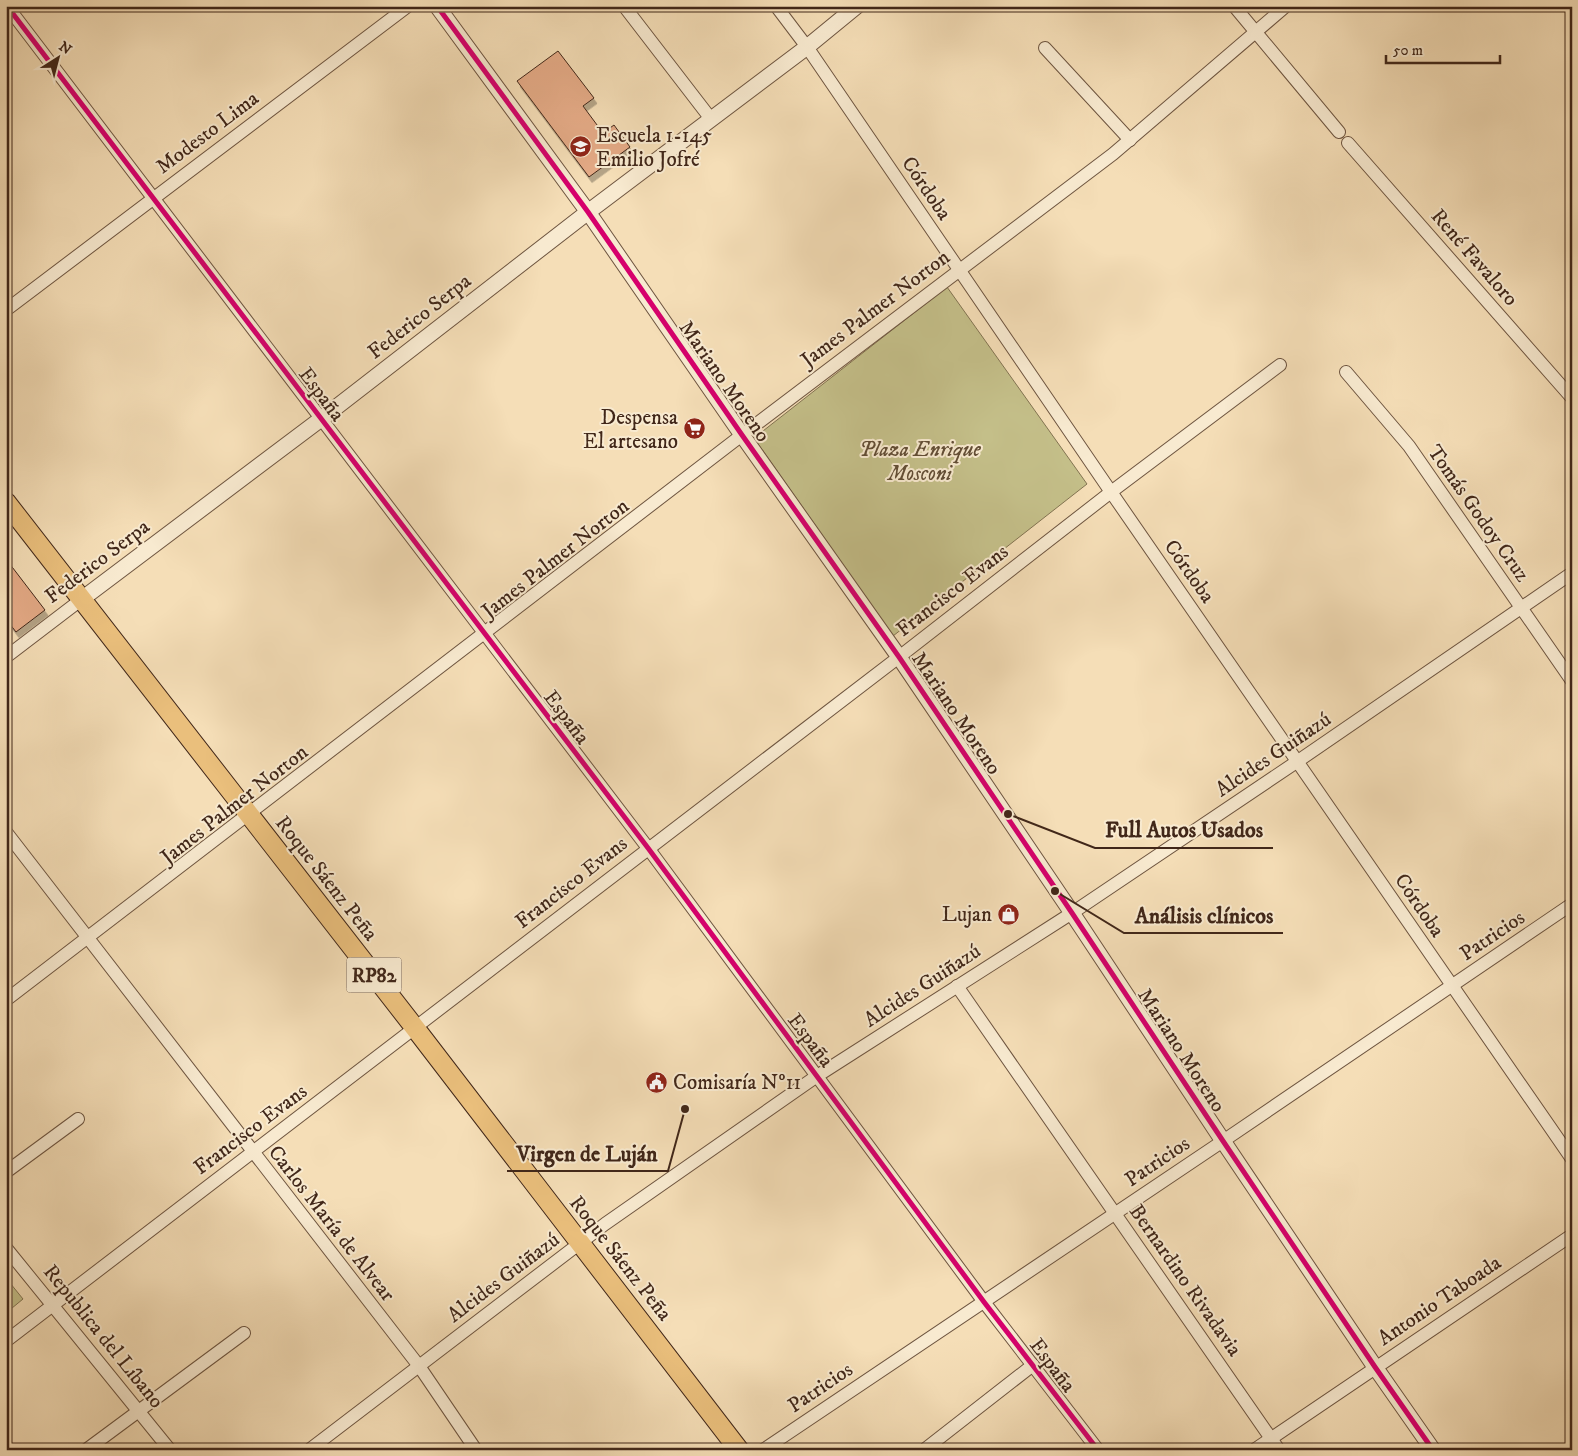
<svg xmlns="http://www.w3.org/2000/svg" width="1578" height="1456" font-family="'IM FELL DW Pica',serif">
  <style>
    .green { fill: #c4bf89; stroke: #827351 }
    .building { fill: #e4aa86; stroke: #412719; filter: url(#shadow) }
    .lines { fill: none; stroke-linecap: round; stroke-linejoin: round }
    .minor-casing { stroke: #6e5540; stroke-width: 14 }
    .tertiary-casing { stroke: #6e5540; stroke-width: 17 }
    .primary-casing { stroke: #412719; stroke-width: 21 }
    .minor { stroke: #f8ead0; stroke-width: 12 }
    .tertiary { stroke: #f8ead0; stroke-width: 15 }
    .primary { stroke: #eabf7c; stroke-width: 19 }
    .cycleway-casing { stroke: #f8ead0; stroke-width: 8 }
    .cycleway { stroke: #d6006c; stroke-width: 5 }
    .labels { text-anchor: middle; stroke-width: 4; stroke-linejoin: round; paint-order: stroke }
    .shield { fill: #f8ead0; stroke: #786250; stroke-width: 1 }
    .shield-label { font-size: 20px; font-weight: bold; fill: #412719 }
    .street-label { font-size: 21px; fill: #412719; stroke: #f8ead0 }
    .poi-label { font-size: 21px; fill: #412719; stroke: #f8ead0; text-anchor: start }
    .park-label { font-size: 21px; font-style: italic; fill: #624d35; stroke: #f8ead0 }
    .leader { fill: none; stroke: #412719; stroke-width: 2 }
    .callout-dot { fill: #412719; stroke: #f8ead0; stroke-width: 2 }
    .callout-label { font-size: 22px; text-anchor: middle; font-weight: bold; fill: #412719; stroke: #f8ead0; stroke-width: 4; stroke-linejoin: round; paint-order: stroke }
  </style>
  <defs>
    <filter id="shadow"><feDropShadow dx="3" dy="5.5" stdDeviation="0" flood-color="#0004"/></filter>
  </defs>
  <rect width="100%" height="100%" fill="#f5deb7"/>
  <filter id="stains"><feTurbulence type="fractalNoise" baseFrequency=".004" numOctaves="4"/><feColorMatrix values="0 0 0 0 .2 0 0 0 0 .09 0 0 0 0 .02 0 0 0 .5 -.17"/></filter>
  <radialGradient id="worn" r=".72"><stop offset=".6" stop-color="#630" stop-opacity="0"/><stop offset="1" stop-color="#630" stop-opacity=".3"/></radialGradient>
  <g class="green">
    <polygon points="947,287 1087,484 893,636 754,438"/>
    <polygon points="6,1278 23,1299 6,1313"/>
  </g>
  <g class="building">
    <polygon points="558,51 594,98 583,106 603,133 614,125 630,147 589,177 517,81"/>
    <polygon points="6,559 45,610 16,632 6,619"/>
  </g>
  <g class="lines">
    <defs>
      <g id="minor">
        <polyline points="7,6 648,848 984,1302 1098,1450"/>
        <polyline points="624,6 711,119"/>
        <polyline points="776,6 807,47 1111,492 1572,1159"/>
        <polyline points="1234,6 1339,132"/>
        <polyline points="1045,48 1130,140"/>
        <polyline points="1348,143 1572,398"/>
        <polyline points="6,310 408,6"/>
        <polyline points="1346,372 1409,446 1572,681"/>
        <polyline points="6,657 82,599"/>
        <polyline points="6,832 419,1366 476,1450"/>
        <polyline points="957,986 1279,1450"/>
        <polyline points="6,1000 742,435 1113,154 1286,6"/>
        <polyline points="6,1172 78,1119"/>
        <polyline points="6,1248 170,1450"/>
        <polyline points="6,1341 899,657 1111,492 1280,365"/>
        <polyline points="86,1450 244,1333"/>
        <polyline points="309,1450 605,1224 817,1076 1072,913 1298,761 1572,573"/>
        <polyline points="763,1450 1223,1141 1572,904"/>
        <polyline points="924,1450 1033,1365"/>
        <polyline points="1254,1450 1572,1235"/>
      </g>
      <g id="tertiary">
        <polyline points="437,6 588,212 742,435 899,657 1072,913 1223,1141 1375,1367 1433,1450"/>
        <polyline points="82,599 321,419 588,212 807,47 857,6"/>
      </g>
      <polyline id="primary" points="6,502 415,1028 739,1450"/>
    </defs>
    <use href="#minor" class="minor-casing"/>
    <use href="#tertiary" class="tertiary-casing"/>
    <use href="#primary" class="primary-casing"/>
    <use href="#minor" class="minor"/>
    <use href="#tertiary" class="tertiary"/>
    <use href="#primary" class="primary"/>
    <defs>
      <g id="cycleway">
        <polyline points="7,6 648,848 984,1302 1098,1450"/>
        <polyline points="437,6 588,212 742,435 899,657 1072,913 1223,1141 1375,1367 1433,1450"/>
      </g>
    </defs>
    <use href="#cycleway" class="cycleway-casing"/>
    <use href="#cycleway" class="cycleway"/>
  </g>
  <defs>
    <symbol id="school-disc" viewBox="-11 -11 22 22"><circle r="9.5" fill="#8f2418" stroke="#f8ead0"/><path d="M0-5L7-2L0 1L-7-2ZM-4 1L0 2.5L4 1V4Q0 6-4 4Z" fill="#fff"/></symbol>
    <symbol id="supermarket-disc" viewBox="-11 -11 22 22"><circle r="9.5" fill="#8f2418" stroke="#f8ead0"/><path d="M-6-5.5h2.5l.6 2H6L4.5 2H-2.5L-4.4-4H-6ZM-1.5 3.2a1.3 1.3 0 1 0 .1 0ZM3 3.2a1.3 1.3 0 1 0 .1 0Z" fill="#fff"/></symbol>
    <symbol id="shop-disc" viewBox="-11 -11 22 22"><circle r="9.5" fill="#8f2418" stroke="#f8ead0"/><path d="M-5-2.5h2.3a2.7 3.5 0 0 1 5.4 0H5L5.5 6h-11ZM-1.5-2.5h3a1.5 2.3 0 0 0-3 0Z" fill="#fff"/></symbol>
    <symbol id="civic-disc" viewBox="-11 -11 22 22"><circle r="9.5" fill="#8f2418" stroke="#f8ead0"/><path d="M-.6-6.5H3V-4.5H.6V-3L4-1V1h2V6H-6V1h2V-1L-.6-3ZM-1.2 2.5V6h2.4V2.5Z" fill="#fff"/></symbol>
  </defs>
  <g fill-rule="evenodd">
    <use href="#school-disc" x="568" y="134" width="25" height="25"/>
    <use href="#supermarket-disc" x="682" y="416" width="25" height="25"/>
    <use href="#shop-disc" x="996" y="902" width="25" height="25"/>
    <use href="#civic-disc" x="644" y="1070" width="25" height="25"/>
  </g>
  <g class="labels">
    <rect class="shield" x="346.5" y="957.5" width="55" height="35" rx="4"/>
    <g class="shield-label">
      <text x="374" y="982">RP82</text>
    </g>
    <g class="street-label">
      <text transform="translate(207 132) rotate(-37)" y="7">Modesto Lima</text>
      <text transform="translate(927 188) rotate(56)" y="7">Córdoba</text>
      <text transform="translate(1475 257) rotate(49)" y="7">René Favaloro</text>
      <text transform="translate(875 308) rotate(-37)" y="7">James Palmer Norton</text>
      <text transform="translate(419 316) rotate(-38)" y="7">Federico Serpa</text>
      <text transform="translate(725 381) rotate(55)" y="7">Mariano Moreno</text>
      <text transform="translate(322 394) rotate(53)" y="7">España</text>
      <text transform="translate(1479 513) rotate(55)" y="7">Tomás Godoy Cruz</text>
      <text transform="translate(555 558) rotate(-38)" y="7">James Palmer Norton</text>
      <text transform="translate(97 561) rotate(-37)" y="7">Federico Serpa</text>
      <text transform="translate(1190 571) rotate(55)" y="7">Córdoba</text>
      <text transform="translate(952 590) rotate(-38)" y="7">Francisco Evans</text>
      <text transform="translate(957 713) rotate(56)" y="7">Mariano Moreno</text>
      <text transform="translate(567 717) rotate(53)" y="7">España</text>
      <text transform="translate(1273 754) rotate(-34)" y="7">Alcides Guiñazú</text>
      <text transform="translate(234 804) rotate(-38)" y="7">James Palmer Norton</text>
      <text transform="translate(327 878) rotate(52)" y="7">Roque Sáenz Peña</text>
      <text transform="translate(571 882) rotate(-38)" y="7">Francisco Evans</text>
      <text transform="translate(1420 905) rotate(56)" y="7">Córdoba</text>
      <text transform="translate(1492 935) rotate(-34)" y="7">Patricios</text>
      <text transform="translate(922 985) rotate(-33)" y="7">Alcides Guiñazú</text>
      <text transform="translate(811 1040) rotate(53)" y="7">España</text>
      <text transform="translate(1182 1050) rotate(57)" y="7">Mariano Moreno</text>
      <text transform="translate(250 1129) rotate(-37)" y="7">Francisco Evans</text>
      <text transform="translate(1157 1161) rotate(-34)" y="7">Patricios</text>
      <text transform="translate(332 1223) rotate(52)" y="7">Carlos María de Alvear</text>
      <text transform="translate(621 1258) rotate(52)" y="7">Roque Sáenz Peña</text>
      <text transform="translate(503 1277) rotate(-37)" y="7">Alcides Guiñazú</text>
      <text transform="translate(1186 1280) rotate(55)" y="7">Bernardino Rivadavia</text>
      <text transform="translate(1439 1300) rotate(-34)" y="7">Antonio Taboada</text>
      <text transform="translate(104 1336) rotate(51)" y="7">Republica del Líbano</text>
      <text transform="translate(1053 1365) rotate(53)" y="7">España</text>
      <text transform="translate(820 1387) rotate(-34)" y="7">Patricios</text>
    </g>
    <g class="poi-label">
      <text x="596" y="142">Escuela 1-145<tspan x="596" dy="24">Emilio Jofré</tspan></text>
      <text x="678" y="424" text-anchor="end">Despensa<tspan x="678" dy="24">El artesano</tspan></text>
      <text x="992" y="921" text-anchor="end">Lujan</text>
      <text x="673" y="1089">Comisaría Nº11</text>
    </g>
    <g class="park-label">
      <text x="920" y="456">Plaza Enrique<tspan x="920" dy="24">Mosconi</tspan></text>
    </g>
  </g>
  <path class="leader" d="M1008 814L1095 848H1273M1055 891L1124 933H1283M685 1109L668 1171H507"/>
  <g class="callout-dot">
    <circle cx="1008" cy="814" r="5"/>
    <circle cx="1055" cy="891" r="5"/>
    <circle cx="685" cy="1109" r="5"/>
  </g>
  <g class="callout-label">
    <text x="1184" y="837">Full Autos Usados</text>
    <text x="1204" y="923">Análisis clínicos</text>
    <text x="587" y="1161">Virgen de Luján</text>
  </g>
  <rect width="1578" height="1456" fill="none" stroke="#f5deb7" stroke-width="25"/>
  <rect x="8" y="8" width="1563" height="1441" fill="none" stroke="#412719" stroke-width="2.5"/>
  <rect x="12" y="12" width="1553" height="1431" fill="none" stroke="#412719"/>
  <g transform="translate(58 58) rotate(36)" stroke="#f8ead0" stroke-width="4" paint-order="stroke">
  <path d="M0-4L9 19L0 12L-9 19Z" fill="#412719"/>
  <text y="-8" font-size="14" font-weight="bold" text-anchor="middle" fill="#412719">N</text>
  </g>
  <path d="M1386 55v8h114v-8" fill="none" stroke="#412719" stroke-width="2.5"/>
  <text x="1393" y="55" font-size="15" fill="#412719" stroke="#f8ead0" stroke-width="4" paint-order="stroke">50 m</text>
  <rect width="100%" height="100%" filter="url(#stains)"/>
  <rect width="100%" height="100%" fill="url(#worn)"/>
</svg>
